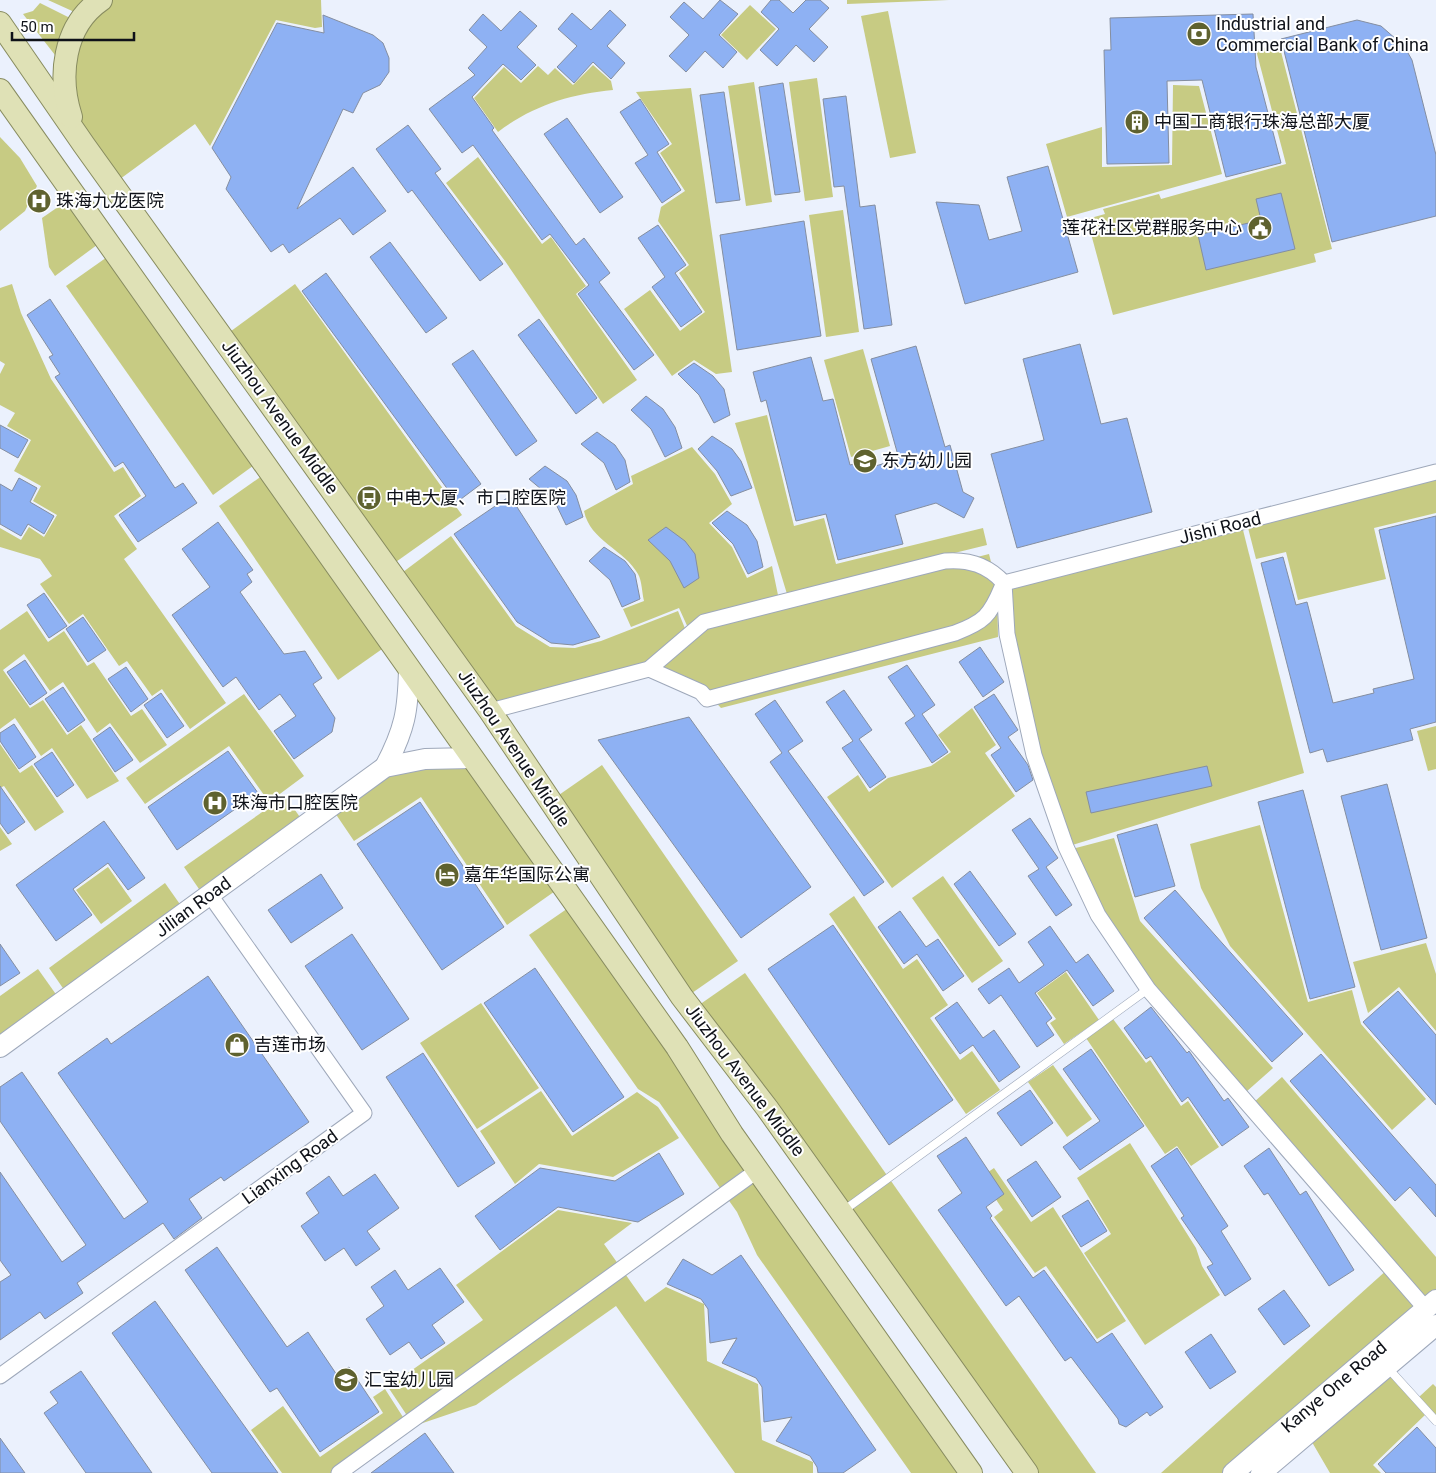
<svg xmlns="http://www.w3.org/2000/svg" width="1436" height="1473" font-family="Roboto,'Noto Sans SC',sans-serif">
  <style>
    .green { fill: #c7cb83 }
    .building { fill: #8eb1f3; stroke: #848ea0 }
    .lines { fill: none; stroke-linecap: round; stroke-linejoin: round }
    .service-casing { stroke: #9ea8ba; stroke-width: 9 }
    .minor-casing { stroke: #9ea8ba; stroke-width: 17 }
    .secondary-casing { stroke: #9ea8ba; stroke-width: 22 }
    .primary-casing { stroke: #888c60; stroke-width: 24 }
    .service { stroke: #fff; stroke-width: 8 }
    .minor { stroke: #fff; stroke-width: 15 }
    .secondary { stroke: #fff; stroke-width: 20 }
    .primary { stroke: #dfe1b6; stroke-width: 22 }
    .labels { text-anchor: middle; stroke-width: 4; stroke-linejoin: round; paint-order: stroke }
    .poi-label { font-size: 18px; fill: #0f1219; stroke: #fff; text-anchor: start }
    .street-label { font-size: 18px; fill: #0f1219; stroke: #fff }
  </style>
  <rect width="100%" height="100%" fill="#ebf1fd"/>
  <g class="green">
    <polygon points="48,0 97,0 81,15"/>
    <polygon points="106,0 321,0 322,27 315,28 276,20 210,146 195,124 116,182 87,143 69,97 80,27"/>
    <polygon points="847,0 949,0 847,4"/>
    <polygon points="40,3 76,21 62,64 23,14 33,11"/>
    <polygon points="750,5 776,29 747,60 721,35"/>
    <polygon points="888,11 916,153 890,158 861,16"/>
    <polygon points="1279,44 1332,249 1314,254 1316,262 1113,315 1087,219 1105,214 1103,209 1159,194 1161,199 1286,164 1256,50"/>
    <path d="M593,65l18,16 2,9c-43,4 -81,16 -115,42l-24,-34 30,-31 17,16 17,-17 10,9 7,-7 18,17z"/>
    <polygon points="817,78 833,197 805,201 789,82"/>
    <polygon points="754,82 772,202 746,206 728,86"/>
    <polygon points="1173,85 1199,86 1222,174 1067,217 1046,144 1102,127 1102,167 1172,165"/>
    <polygon points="691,88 732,372 716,374 694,360 672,376 624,309 650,290 680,331 705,312 679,273 689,265 658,221 661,207 685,191 660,153 672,144 636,92"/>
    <polygon points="0,137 20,158 37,186 25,211 0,231"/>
    <polygon points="478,157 542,244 551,237 586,286 576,294 637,380 603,404 505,261 446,183"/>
    <polygon points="71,198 101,242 55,276 49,267 42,218"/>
    <polygon points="843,210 859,332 826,337 809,215"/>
    <polygon points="110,255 257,463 213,495 66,286"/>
    <polygon points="12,284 21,313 51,379 114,472 123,467 141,496 114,516 137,549 124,559 226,703 190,729 162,689 152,696 127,661 119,666 83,614 69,624 40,584 52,576 40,559 0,547 0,528 21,540 29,527 44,537 57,515 33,501 41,486 14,471 31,440 7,426 15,413 0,405 0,374 5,364 0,361 0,288"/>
    <polygon points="295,284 462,515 393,564 227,334"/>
    <polygon points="863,349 890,446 851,457 824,360"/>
    <polygon points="767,415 794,526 824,518 836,564 983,528 987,545 787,594 735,423"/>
    <path d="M692,447l23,27 17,30 -23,19 23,24 15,31 25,-12 7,34 -90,30 -10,-22 -48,19 -8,-18 21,-8c-2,-8 -2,-20 -6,-27 -13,-24 -48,-33 -54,-63l49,-27 -2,-8z"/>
    <polygon points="266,473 385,647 338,680 219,506"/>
    <polygon points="1436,477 1436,513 1374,528 1386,579 1298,600 1286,552 1256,559 1247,524"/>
    <polygon points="1241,522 1304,773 1066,847 1034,755 1004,583"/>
    <polygon points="451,536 516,626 550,647 575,648 601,641 678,611 686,631 648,665 492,704 399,575"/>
    <polygon points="989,554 997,586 998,637 721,708 703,689 659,667 707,626"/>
    <polygon points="27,611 48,642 64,631 87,666 94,662 131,716 142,709 167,745 140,763 110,723 97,733 63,682 50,691 24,654 3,670 30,708 43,700 67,735 81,725 119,781 87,799 52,748 41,756 15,718 0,729 0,630"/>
    <polygon points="244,694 304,776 269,802 229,746 145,804 126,778"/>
    <polygon points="972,708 996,745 985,753 1015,796 892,888 827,797 858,775 869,792 888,778 931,766 951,752 938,735"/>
    <polygon points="1436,726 1436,769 1428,771 1417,731"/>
    <polygon points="0,744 20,773 32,765 64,812 35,831 4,786 0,788"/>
    <polygon points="472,764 558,889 507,925 421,797 354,841 333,810 387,772"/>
    <polygon points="602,765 738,961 692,993 556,797"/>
    <polygon points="285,796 302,820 201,892 184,867"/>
    <polygon points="1260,825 1308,1002 1352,990 1361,1024 1426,1099 1392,1130 1230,946 1201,888 1190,844"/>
    <polygon points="0,827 12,844 0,851"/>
    <polygon points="1114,838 1140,921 1273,1068 1246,1092 1151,988 1102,912 1072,849"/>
    <polygon points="108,867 132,901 101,924 76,890"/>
    <polygon points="943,876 1003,961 972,983 912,898"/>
    <polygon points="165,883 184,910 67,994 49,968"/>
    <polygon points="854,896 903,969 917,959 948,1005 930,1018 960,1060 972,1051 1000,1090 966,1114 829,914"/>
    <polygon points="574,904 979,1473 911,1473 757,1255 737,1212 659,1102 638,1089 529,935"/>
    <polygon points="1426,943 1436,974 1436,1031 1399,987 1368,1013 1353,962"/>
    <polygon points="38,969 60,1000 0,1043 0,996"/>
    <polygon points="1066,972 1099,1020 1064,1044 1050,1023 1056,1019 1037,993"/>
    <polygon points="745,973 1096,1473 1027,1473 699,1005"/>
    <polygon points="481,1003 539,1088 477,1129 420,1043"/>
    <polygon points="1113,1019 1146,1063 1150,1060 1181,1106 1188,1101 1219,1147 1191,1166 1177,1146 1165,1154 1086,1038"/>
    <polygon points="1053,1065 1092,1119 1067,1137 1028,1082"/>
    <polygon points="1282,1077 1436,1257 1436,1291 1425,1300 1253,1103"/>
    <polygon points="541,1091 572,1136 637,1092 658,1107 679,1138 613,1177 539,1164 515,1184 480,1131"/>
    <polygon points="1130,1143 1196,1248 1202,1266 1220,1295 1145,1345 1084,1253 1111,1234 1077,1178"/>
    <polygon points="994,1168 1031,1222 1053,1207 1126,1321 1097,1339 1046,1266 1035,1273 994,1217 1003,1210 981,1177"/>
    <polygon points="558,1210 632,1223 604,1244 645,1302 666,1287 704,1304 707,1361 758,1384 762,1440 813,1462 813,1473 735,1473 616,1306 476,1405 414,1426 388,1387 483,1320 456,1285"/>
    <polygon points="1388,1269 1419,1306 1225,1473 1161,1473"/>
    <polygon points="1387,1372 1425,1415 1373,1465 1381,1473 1330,1473 1309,1437"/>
    <polygon points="1433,1384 1436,1387 1436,1415 1419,1397"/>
    <polygon points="385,1389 410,1428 348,1473 282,1473 251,1430 283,1406 320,1457 383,1413 373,1397"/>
  </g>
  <g class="building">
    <polygon points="720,0 738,14 719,35 737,52 723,68 705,51 686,72 669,56 689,35 670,17 684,2 703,19"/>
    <polygon points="771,0 779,0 793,13 806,0 820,0 829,8 809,29 828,47 814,62 796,45 777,66 760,50 779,29 761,12"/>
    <polygon points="610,10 626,25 607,46 625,63 611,79 593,62 574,83 557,67 577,46 558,29 572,13 591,30"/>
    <polygon points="520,11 537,26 517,47 536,65 521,80 503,64 472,97 494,128 492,130 576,245 584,238 610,273 599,282 654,355 634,370 578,294 589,285 550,234 542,240 473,145 462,153 429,109 475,75 468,68 487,47 469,30 483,14 501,31"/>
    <polygon points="1253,14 1256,67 1281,163 1226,177 1202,80 1167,81 1169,163 1107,164 1104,50 1111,50 1110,18"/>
    <polygon points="323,15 373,35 383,43 389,58 389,72 380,85 363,93 353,113 343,109 297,209 353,167 386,211 353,235 340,218 289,253 283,244 271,252 226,189 231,177 212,148 277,23 324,33"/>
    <polygon points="1357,20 1381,26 1404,46 1412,60 1436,155 1436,216 1332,242 1281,39"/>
    <polygon points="783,83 800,192 775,195 759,87"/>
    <polygon points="724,92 740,200 716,203 700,95"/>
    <polygon points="846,96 860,207 875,205 892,325 864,329 844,186 834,187 823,99"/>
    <polygon points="640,99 669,144 657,152 681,190 662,203 635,163 648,155 620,112"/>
    <polygon points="567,118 623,197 600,213 544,134"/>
    <polygon points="408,125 441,169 435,173 503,264 480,281 412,190 408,193 376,149"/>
    <polygon points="1048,166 1078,272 965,304 936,202 979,205 989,240 1022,231 1007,177"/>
    <polygon points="1281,193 1295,249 1206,270 1198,235 1261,220 1256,199"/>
    <polygon points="804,221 821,336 737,350 720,235"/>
    <polygon points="658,225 686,265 675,273 702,312 681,327 652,287 665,277 638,238"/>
    <polygon points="390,242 447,318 426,333 370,257"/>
    <polygon points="326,273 481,484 457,502 302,291"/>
    <polygon points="50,299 175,488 183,483 197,503 138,542 119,515 146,496 123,462 115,467 55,377 60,374 49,357 53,355 27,315"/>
    <polygon points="539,319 597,398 576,414 518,335"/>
    <polygon points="1080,344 1101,424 1127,418 1152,512 1017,548 991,454 1044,440 1023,359"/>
    <polygon points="916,346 945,447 950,445 963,492 974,498 964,518 936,503 895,515 903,544 838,560 826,514 796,521 766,400 761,402 753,372 811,357 823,401 833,399 850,465 870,460 872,467 899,459 871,359"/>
    <polygon points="473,350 537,441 516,456 452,364"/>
    <polygon points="694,363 713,376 724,389 730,415 714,423 699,395 678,374"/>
    <polygon points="646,396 663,409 675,427 682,448 665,457 651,429 631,410"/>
    <polygon points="0,425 28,440 18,458 0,448"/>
    <polygon points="597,432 615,445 625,460 630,482 616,490 604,463 581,444"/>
    <polygon points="712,436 732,449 741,461 752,488 731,496 717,471 698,449"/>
    <polygon points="545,466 567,481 576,495 583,517 566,525 554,500 529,479"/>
    <polygon points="19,478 37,488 30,502 54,516 44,534 28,524 21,536 0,524 0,484 12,491"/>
    <polygon points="510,496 600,637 573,645 551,643 517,622 454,534"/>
    <polygon points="727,511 747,525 757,541 763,567 748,574 733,544 712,523"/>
    <polygon points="1436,516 1436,722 1410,729 1413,740 1327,762 1323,749 1310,753 1261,563 1283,557 1296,605 1307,602 1333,703 1374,693 1373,689 1414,679 1379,530"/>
    <polygon points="218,522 253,570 247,574 252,582 240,592 284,654 305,651 322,678 313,684 335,718 332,732 294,759 274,731 296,716 280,694 259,710 236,677 223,687 172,615 210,587 182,549"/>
    <polygon points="666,527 685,541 695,554 699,578 684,588 670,561 648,540"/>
    <polygon points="604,547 625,561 635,574 640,599 622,607 610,580 589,561"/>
    <polygon points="44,593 67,626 49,638 27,605"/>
    <polygon points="83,617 106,650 88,662 66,629"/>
    <polygon points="980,647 1004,682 983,697 959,662"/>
    <polygon points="25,660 47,693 30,705 7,672"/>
    <polygon points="907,665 935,705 922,714 948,752 932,763 905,723 915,716 888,677"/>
    <polygon points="126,667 148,699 131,712 108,679"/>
    <polygon points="63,687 85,720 68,732 45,699"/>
    <polygon points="844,690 872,730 859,739 886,777 870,788 842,748 853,741 826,702"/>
    <polygon points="161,693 184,726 167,738 144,705"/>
    <polygon points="994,694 1018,730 1008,737 1028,765 1033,780 1016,792 991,755 1001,748 974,707"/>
    <polygon points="775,700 803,741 788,751 884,882 864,896 770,762 782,753 755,714"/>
    <polygon points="689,717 811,887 741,938 598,740"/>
    <polygon points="14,724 36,757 19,769 0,741 0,733"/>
    <polygon points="110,727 133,760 115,772 93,739"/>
    <polygon points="228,751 258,793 177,850 148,807"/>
    <polygon points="52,752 74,785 57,797 34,764"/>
    <polygon points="1207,766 1212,786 1091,813 1086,792"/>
    <polygon points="1387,784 1427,938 1381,950 1341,796"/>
    <polygon points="0,786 25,822 8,834 0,823"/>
    <polygon points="1303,790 1355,987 1310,999 1258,802"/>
    <polygon points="420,802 504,927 442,970 357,844"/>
    <polygon points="1030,818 1058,858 1046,867 1072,905 1056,916 1028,876 1039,869 1012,830"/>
    <polygon points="104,821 145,878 128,890 108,863 73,889 92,915 56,941 16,885"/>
    <polygon points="1157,824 1175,886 1135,897 1117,835"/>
    <polygon points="970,871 1016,934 999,946 954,884"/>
    <polygon points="321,874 343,908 291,943 268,910"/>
    <polygon points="1175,890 1303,1034 1272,1062 1144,918"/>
    <polygon points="900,911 926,947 938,939 964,976 943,991 917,954 904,964 878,927"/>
    <polygon points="833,925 953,1100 889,1145 768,969"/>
    <polygon points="1050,926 1076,963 1088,954 1114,991 1093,1006 1067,970 1035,993 1052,1018 1046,1023 1054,1035 1037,1047 1001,995 989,1004 978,989 1009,968 1019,983 1044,965 1028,942"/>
    <polygon points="352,934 409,1019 362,1050 305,966"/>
    <polygon points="0,944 20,973 0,986"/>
    <polygon points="535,968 624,1097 573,1132 484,1003"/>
    <polygon points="208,976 309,1122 224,1181 221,1177 189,1199 202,1218 174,1239 163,1223 77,1283 83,1293 45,1319 40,1312 0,1340 0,1282 11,1275 0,1260 0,1172 62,1262 86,1245 0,1121 0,1087 22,1072 124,1219 148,1202 58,1073 107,1038 111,1044"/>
    <polygon points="1398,991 1436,1035 1436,1105 1363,1022"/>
    <polygon points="957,1002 983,1038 994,1030 1020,1067 999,1082 973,1045 960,1054 935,1018"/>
    <polygon points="1151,1007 1187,1053 1189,1051 1224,1101 1228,1098 1249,1127 1222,1146 1188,1097 1182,1102 1151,1056 1146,1059 1124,1028"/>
    <polygon points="1091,1049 1144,1126 1080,1170 1063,1147 1100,1121 1063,1069"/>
    <polygon points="423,1053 495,1163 458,1187 386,1077"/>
    <polygon points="1321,1054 1436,1185 1436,1217 1410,1187 1395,1201 1290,1081"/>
    <polygon points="1030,1090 1053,1123 1021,1146 997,1113"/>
    <polygon points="966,1137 1004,1194 986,1207 992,1216 990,1218 1033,1278 1044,1270 1097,1343 1112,1333 1163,1407 1150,1416 1147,1412 1126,1427 1119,1424 1118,1419 1071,1357 1065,1361 1019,1296 1006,1306 938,1210 962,1193 937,1156"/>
    <polygon points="1177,1148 1228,1226 1221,1231 1251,1279 1225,1296 1207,1267 1213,1264 1181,1218 1184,1216 1151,1166"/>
    <polygon points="1269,1148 1300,1195 1306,1191 1354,1270 1329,1286 1268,1193 1264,1195 1244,1166"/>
    <polygon points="659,1153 684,1194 638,1222 558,1207 500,1250 475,1216 540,1168 615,1181"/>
    <polygon points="1036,1161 1061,1197 1032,1217 1007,1180"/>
    <polygon points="375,1174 399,1208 367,1231 380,1249 356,1266 344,1248 325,1261 301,1226 319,1213 306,1193 329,1176 343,1196"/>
    <polygon points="1088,1200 1107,1231 1081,1247 1062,1216"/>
    <polygon points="217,1247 287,1347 308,1332 337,1375 349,1367 379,1412 320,1452 277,1388 270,1392 185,1270"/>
    <polygon points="741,1255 876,1450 843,1473 818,1473 817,1467 810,1456 776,1441 792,1417 764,1422 762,1387 756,1378 722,1363 737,1338 710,1343 708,1309 701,1299 667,1284 683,1259 712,1275"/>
    <polygon points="440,1268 464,1302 432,1325 445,1343 421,1359 409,1342 390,1355 366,1319 384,1306 371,1287 395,1270 408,1290"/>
    <polygon points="1284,1290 1310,1326 1284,1345 1258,1309"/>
    <polygon points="155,1301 278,1473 212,1473 112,1333"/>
    <polygon points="1211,1334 1236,1372 1210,1389 1185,1352"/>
    <polygon points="81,1371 152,1473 86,1473 44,1413 58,1403 50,1392"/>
    <polygon points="1417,1427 1436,1448 1436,1473 1386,1473 1378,1464"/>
    <polygon points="425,1433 454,1473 371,1473"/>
    <polygon points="0,1438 25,1473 0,1473"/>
  </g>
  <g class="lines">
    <defs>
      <g id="service">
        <polyline points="843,1211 1148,989"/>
        <polyline points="1387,1367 1436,1421"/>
      </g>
      <g id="minor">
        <polyline points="1004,583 1436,472"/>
        <path d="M649,669l52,23 6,7 248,-66c29,-11 35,-17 47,-46"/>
        <path d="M490,711l159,-42 55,-47 241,-61c24,-2 43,4 59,22l3,51 27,121 32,92 32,68 50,74 278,320"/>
        <polyline points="0,1376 364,1113 210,895"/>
        <polyline points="339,1473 758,1170"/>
      </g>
      <g id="secondary">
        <path d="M385,767c20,-38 23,-56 24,-98"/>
        <polyline points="0,1047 385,767 425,759 472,758"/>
        <polyline points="1233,1473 1436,1300"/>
        <polyline points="1261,1473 1436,1325"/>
      </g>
      <g id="primary">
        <polyline points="0,23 84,145 490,711 682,997 767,1108 1027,1473"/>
        <polyline points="0,90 677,1047 732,1134 971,1473"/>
        <path d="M71,117c-13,-40 -8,-91 30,-117"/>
      </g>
    </defs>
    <use href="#service" class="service-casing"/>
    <use href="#minor" class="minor-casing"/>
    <use href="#secondary" class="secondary-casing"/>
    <use href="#primary" class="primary-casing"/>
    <use href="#service" class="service"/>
    <use href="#minor" class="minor"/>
    <use href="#secondary" class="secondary"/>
    <use href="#primary" class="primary"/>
  </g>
  <defs>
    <symbol id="bank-disc" viewBox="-11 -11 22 22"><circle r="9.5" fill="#5f622f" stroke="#fff"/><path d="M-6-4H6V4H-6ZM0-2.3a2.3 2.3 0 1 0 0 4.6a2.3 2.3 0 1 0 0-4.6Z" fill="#fff"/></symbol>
    <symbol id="building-disc" viewBox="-11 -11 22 22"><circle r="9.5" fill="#5f622f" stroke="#fff"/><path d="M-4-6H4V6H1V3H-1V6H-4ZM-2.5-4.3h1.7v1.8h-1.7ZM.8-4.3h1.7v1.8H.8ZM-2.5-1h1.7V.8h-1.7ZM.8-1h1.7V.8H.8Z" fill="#fff"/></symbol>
    <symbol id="hospital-disc" viewBox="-11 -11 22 22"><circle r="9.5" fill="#5f622f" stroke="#fff"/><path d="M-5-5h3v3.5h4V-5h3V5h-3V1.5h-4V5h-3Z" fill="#fff"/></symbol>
    <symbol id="civic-disc" viewBox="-11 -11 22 22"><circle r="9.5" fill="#5f622f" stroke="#fff"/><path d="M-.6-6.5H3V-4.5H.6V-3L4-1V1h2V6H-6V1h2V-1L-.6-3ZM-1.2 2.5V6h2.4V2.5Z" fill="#fff"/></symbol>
    <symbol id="school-disc" viewBox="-11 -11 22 22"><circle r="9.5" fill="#5f622f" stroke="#fff"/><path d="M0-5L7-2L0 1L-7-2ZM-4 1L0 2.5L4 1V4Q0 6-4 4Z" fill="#fff"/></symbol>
    <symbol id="bus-disc" viewBox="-11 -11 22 22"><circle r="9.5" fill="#5f622f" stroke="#fff"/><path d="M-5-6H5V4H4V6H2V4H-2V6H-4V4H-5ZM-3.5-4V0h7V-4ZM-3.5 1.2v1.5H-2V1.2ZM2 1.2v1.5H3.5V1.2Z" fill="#fff"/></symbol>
    <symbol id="hotel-disc" viewBox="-11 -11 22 22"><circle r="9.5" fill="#5f622f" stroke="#fff"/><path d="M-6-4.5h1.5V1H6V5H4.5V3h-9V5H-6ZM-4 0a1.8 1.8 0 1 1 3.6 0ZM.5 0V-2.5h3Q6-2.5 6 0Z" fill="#fff"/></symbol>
    <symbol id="shop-disc" viewBox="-11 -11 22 22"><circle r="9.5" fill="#5f622f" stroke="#fff"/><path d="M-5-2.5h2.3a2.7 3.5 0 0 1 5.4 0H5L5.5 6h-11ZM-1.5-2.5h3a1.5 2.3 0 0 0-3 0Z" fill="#fff"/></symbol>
  </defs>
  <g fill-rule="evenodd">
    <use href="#bank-disc" x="1185" y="20" width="28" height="28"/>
    <use href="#building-disc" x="1123" y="108" width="28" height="28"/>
    <use href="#hospital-disc" x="25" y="187" width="28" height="28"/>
    <use href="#civic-disc" x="1246" y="214" width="28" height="28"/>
    <use href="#school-disc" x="851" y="447" width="28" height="28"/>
    <use href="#bus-disc" x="355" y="484" width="28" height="28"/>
    <use href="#hospital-disc" x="201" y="789" width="28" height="28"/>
    <use href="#hotel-disc" x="433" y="861" width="28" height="28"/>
    <use href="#shop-disc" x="223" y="1031" width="28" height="28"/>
    <use href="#school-disc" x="332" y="1366" width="28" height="28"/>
  </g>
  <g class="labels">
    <g class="poi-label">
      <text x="1216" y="30">Industrial and<tspan x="1216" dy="21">Commercial Bank of China</tspan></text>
      <text x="1154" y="128">中国工商银行珠海总部大厦</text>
      <text x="56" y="207">珠海九龙医院</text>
      <text x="1242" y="234" text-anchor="end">莲花社区党群服务中心</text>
      <text x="882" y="467">东方幼儿园</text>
      <text x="386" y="504">中电大厦、市口腔医院</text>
      <text x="232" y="809">珠海市口腔医院</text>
      <text x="464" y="881">嘉年华国际公寓</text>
      <text x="254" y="1051">吉莲市场</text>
      <text x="364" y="1386">汇宝幼儿园</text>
    </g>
    <g class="street-label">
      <text transform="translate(280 417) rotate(54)" y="6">Jiuzhou Avenue Middle</text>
      <text transform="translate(1220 528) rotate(-14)" y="6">Jishi Road</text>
      <text transform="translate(514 748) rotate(56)" y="6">Jiuzhou Avenue Middle</text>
      <text transform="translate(193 907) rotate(-36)" y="6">Jilian Road</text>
      <text transform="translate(745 1080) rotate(53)" y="6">Jiuzhou Avenue Middle</text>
      <text transform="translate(290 1167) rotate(-36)" y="6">Lianxing Road</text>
      <text transform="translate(1334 1387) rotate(-40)" y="6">Kanye One Road</text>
    </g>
  </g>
  <path d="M12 32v8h122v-8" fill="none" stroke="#0f1219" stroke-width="2.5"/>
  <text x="20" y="32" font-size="15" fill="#0f1219" stroke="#ffffff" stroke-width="4" paint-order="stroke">50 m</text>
</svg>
